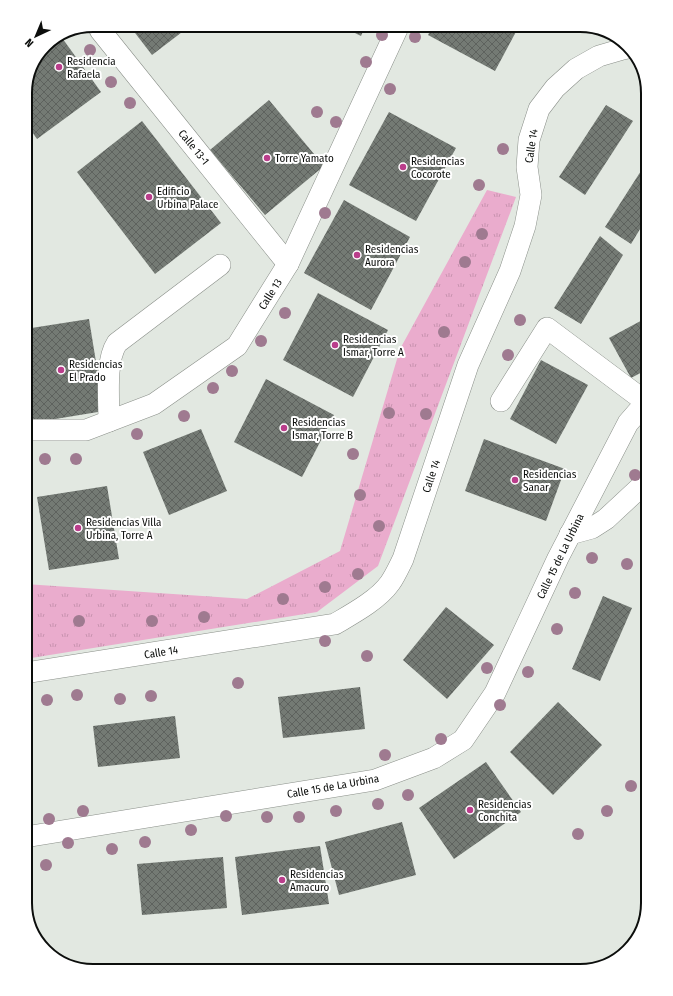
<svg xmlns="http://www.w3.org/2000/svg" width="673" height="996" font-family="'Fira Sans Condensed',sans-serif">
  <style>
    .park { fill: url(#park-tufts) }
    .building { fill: url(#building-cross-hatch) }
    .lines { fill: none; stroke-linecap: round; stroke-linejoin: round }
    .minor-casing { stroke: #8a8f89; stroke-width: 22 }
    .minor { stroke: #fff; stroke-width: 21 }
    .tree { fill: #9f7a90 }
    .poi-dot { fill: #ba3d8b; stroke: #fff; stroke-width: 1.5 }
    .labels { text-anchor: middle; stroke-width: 4; stroke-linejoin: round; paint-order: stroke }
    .poi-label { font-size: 11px; fill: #0c0e0c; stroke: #fff; text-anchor: start }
    .street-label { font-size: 11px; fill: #0c0e0c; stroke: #fff }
    .rim { fill: none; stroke: #0c0e0c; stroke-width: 2 }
  </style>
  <defs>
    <pattern id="park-tufts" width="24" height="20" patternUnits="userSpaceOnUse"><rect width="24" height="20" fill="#eaaccd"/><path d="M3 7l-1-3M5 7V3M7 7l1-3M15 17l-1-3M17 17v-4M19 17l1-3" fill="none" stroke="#c893af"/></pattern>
    <pattern id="building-cross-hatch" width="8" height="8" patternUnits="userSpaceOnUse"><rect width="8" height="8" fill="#747a74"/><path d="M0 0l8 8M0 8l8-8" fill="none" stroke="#5e625e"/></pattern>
  </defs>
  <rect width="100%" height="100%" fill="#e2e8e1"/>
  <polygon class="park" points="487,190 516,197 378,566 317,612 25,659 25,584 247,599 340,551 400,349"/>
  <g class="building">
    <polygon points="495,26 519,26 495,71 428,35 432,27"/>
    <polygon points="343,27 365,27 361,36"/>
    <polygon points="589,27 597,29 603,31 590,32"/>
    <polygon points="132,29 186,29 152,55"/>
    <polygon points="60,35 101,92 37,139 25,122 25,89 45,45"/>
    <polygon points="269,100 324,166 265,215 210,150"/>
    <polygon points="606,105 633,121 585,195 559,177"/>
    <polygon points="389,112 456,148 416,221 349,185"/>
    <polygon points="142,121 221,223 155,274 77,172"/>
    <polygon points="648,160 648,216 631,244 605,227"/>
    <polygon points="344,200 410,237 371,310 304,273"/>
    <polygon points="25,202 31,209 25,214"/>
    <polygon points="600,236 623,255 581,324 554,308"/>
    <polygon points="318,293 388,330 353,397 283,360"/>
    <polygon points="648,317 648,369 631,378 609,338"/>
    <polygon points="89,319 104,411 25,424 25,329"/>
    <polygon points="541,360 588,385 556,444 510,419"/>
    <polygon points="266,379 334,415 302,477 234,442"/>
    <polygon points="201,429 227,491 169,515 143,452"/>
    <polygon points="484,439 565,469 546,521 465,491"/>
    <polygon points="107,486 119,559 49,570 37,497"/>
    <polygon points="603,596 632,608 600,681 572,669"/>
    <polygon points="446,607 494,645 447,699 403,660"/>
    <polygon points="360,687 365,729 283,738 278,697"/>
    <polygon points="558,702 602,745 553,795 510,752"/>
    <polygon points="175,716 180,758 98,767 93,726"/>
    <polygon points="486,762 521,812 454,859 419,808"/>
    <polygon points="402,822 416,875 339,895 325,842"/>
    <polygon points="320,846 329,904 242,915 235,857"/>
    <polygon points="223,857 227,908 142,915 137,864"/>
  </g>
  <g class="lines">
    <defs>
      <g id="minor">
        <polyline points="100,30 288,264"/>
        <polyline points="501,401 547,328 646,402"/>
        <path d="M109,421c0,-22 -4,-60 8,-78l103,-78"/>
        <polyline points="25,430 86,430 154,404 237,346 288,264 398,27"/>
        <polyline points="570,534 592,528 606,519 648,480"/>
        <path d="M25,673l310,-49c17,-10 43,-24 55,-41 5,-7 9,-16 13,-24l65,-194 42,-94 15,-45 6,-31 -4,-28 2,-27 10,-31 16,-21 21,-19 23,-13 24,-7 5,-1"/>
        <polyline points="25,837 375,780 434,758 463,740 495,693 558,558 628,423 648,400"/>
      </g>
    </defs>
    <use href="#minor" class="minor-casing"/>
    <use href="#minor" class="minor"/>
  </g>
  <g class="tree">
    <circle cx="382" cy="35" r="6"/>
    <circle cx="415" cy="37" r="6"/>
    <circle cx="90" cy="50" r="6"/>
    <circle cx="366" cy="62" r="6"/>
    <circle cx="111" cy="82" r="6"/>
    <circle cx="390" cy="89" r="6"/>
    <circle cx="130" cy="103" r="6"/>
    <circle cx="317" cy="112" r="6"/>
    <circle cx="336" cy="122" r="6"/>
    <circle cx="503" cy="149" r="6"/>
    <circle cx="479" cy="185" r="6"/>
    <circle cx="325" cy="213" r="6"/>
    <circle cx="482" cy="234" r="6"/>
    <circle cx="465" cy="262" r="6"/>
    <circle cx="285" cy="313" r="6"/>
    <circle cx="520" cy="320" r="6"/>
    <circle cx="444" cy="332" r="6"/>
    <circle cx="261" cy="341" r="6"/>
    <circle cx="508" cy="355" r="6"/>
    <circle cx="232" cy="371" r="6"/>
    <circle cx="213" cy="388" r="6"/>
    <circle cx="389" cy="413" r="6"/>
    <circle cx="426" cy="414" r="6"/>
    <circle cx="184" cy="416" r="6"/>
    <circle cx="137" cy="434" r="6"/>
    <circle cx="353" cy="454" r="6"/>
    <circle cx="45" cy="459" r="6"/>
    <circle cx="76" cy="459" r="6"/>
    <circle cx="635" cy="475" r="6"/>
    <circle cx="360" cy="495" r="6"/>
    <circle cx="379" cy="526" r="6"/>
    <circle cx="592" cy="558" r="6"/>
    <circle cx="627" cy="564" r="6"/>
    <circle cx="358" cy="574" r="6"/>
    <circle cx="325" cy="587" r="6"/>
    <circle cx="575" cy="593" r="6"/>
    <circle cx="283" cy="599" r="6"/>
    <circle cx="204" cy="617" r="6"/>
    <circle cx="79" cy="621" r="6"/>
    <circle cx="152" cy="621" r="6"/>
    <circle cx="557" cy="629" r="6"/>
    <circle cx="325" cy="641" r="6"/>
    <circle cx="367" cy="656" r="6"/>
    <circle cx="487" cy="668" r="6"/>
    <circle cx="528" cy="672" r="6"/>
    <circle cx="238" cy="683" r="6"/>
    <circle cx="77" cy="695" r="6"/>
    <circle cx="151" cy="696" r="6"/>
    <circle cx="120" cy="699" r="6"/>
    <circle cx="47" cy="700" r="6"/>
    <circle cx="500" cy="705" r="6"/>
    <circle cx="441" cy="739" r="6"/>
    <circle cx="385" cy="755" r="6"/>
    <circle cx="631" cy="786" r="6"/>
    <circle cx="408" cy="795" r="6"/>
    <circle cx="378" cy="804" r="6"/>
    <circle cx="83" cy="811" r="6"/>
    <circle cx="336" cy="811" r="6"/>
    <circle cx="607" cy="811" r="6"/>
    <circle cx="226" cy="816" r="6"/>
    <circle cx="267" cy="817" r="6"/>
    <circle cx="299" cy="817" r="6"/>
    <circle cx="49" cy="819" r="6"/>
    <circle cx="191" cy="830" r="6"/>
    <circle cx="578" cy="834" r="6"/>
    <circle cx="145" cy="842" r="6"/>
    <circle cx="68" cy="843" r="6"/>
    <circle cx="112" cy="849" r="6"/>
    <circle cx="46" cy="865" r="6"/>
  </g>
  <g class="poi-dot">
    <circle cx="59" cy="67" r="4"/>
    <circle cx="267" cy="158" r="4"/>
    <circle cx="403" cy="167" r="4"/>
    <circle cx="149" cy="197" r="4"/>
    <circle cx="357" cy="255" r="4"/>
    <circle cx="335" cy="345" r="4"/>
    <circle cx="61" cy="370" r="4"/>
    <circle cx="284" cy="428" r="4"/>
    <circle cx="515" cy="480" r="4"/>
    <circle cx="78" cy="528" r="4"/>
    <circle cx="470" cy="810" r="4"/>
    <circle cx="282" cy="880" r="4"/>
  </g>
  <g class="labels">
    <g class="poi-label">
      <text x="67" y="65">Residencia<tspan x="67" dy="13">Rafaela</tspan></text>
      <text x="275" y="162">Torre Yamato</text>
      <text x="411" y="165">Residencias<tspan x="411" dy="13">Cocorote</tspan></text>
      <text x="157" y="195">Edificio<tspan x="157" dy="13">Urbina Palace</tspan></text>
      <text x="365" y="253">Residencias<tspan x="365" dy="13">Aurora</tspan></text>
      <text x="343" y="343">Residencias<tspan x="343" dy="13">Ismar, Torre A</tspan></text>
      <text x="69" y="368">Residencias<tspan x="69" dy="13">El Prado</tspan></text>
      <text x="292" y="426">Residencias<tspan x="292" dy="13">Ismar, Torre B</tspan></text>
      <text x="523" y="478">Residencias<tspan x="523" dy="13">Sanar</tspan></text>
      <text x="86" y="526">Residencias Villa<tspan x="86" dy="13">Urbina, Torre A</tspan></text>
      <text x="478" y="808">Residencias<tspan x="478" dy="13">Conchita</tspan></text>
      <text x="290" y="878">Residencias<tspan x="290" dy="13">Amacuro</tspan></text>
    </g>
    <g class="street-label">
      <text transform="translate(531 146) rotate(-81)" y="4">Calle 14</text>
      <text transform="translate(194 147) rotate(51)" y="4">Calle 13-1</text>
      <text transform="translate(270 294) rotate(-58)" y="4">Calle 13</text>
      <text transform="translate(431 476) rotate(-71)" y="4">Calle 14</text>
      <text transform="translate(560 556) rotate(-64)" y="4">Calle 15 de La Urbina</text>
      <text transform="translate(161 652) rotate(-9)" y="4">Calle 14</text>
      <text transform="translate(333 786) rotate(-10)" y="4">Calle 15 de La Urbina</text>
    </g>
  </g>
  <path d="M0 0H673V996H0ZM93 32H580A61 61 0 0 1 641 93V903A61 61 0 0 1 580 964H93A61 61 0 0 1 32 903V93A61 61 0 0 1 93 32Z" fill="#fff" fill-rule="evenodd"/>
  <path class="rim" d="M93 32H580A61 61 0 0 1 641 93V903A61 61 0 0 1 580 964H93A61 61 0 0 1 32 903V93A61 61 0 0 1 93 32Z"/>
  <g transform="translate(36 36) rotate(224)" stroke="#ffffff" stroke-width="3" paint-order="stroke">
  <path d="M0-3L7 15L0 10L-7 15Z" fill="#0c0e0c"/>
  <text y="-6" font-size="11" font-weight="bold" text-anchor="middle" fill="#0c0e0c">N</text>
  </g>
</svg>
